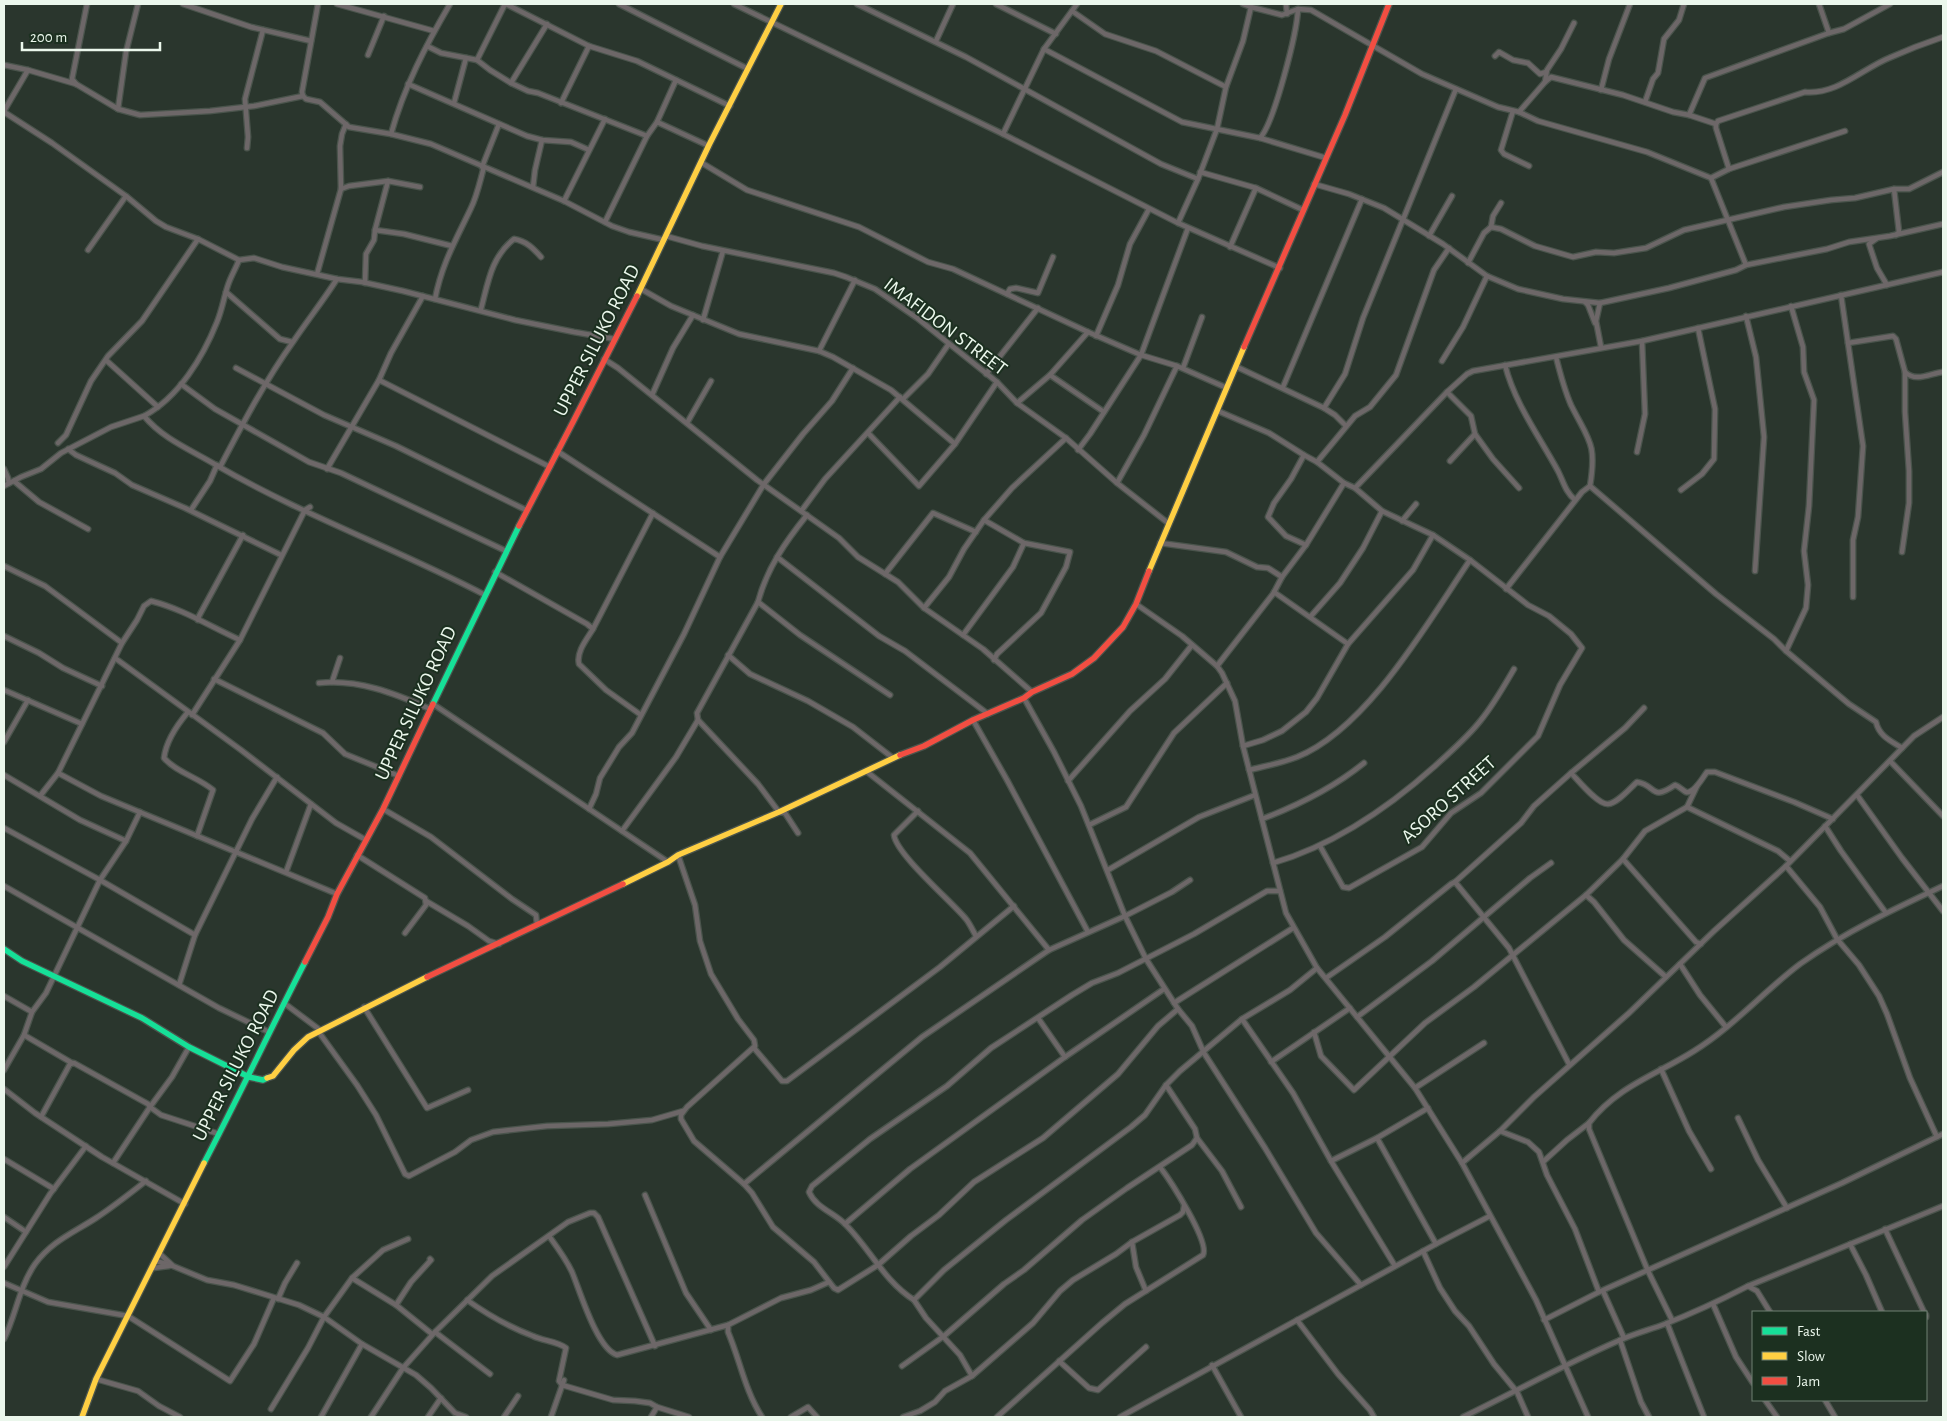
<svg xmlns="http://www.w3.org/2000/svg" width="1947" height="1421" font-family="'Alegreya Sans',sans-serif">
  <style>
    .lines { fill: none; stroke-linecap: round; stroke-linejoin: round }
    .street-casing { stroke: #4a544c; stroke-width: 7 }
    .fast-casing { stroke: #4a544c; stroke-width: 8 }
    .slow-casing { stroke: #4a544c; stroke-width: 8 }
    .jam-casing { stroke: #4a544c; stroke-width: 8 }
    .street { stroke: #6d6768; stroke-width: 4.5 }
    .fast { stroke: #16e098; stroke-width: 5.5 }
    .slow { stroke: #ffcf43; stroke-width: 5.5 }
    .jam { stroke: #f24e42; stroke-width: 5.5 }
    .labels { text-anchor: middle; stroke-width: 4; stroke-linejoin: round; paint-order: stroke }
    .street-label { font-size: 20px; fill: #ebf7ec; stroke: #1c3020 }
  </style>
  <rect width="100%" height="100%" fill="#2a362d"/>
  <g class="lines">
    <defs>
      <g id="street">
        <polyline points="183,4 251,27 311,41"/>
        <polyline points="337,4 434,31"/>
        <polyline points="506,4 589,46 637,61 730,106"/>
        <polyline points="619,4 748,69"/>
        <polyline points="734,4 999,132 1178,223 1280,268"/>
        <polyline points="857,4 966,57 1161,164 1198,179"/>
        <polyline points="996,4 1056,34"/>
        <polyline points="1286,4 1287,14"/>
        <polyline points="1819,4 1829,33"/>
        <polyline points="1251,7 1282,15 1298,9 1311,10 1422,74 1498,107 1519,112 1538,121 1647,152 1711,178 1746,265"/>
        <polyline points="1072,11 1105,34 1156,51 1226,87"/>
        <polyline points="936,41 953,4"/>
        <polyline points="427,46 441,53 477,60 490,70 511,83 528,91 538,93 647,136"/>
        <path d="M1044,49l138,73 78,16c14,-15 37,-105 38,-129"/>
        <polyline points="368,55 384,16"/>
        <polyline points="1495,56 1499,52 1513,60 1528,63 1540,74 1546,72"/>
        <polyline points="477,60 505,4"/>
        <polyline points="4,65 28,70"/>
        <polyline points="1545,82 1551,77 1623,95 1673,112 1689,115 1716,124"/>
        <polyline points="511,83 547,24"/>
        <polyline points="76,84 72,79 87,4"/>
        <polyline points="408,84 527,136 542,140 571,142 589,150"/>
        <polyline points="1601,90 1609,59 1630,4"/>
        <polyline points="303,96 302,92 318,4"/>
        <polyline points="1645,102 1653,79 1658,73 1664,39 1679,20 1684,4"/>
        <polyline points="454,103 466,58"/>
        <polyline points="561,103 589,46"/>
        <polyline points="118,109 126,52 138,4"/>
        <polyline points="4,111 28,70 76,84 118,109 140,115 210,111 254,106 303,96 306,99 320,102 349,127 391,134 431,144 564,201 612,226 629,232 664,240"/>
        <polyline points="1513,111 1501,150 1504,154 1529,166"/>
        <polyline points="4,112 52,143 126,196 156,221 166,227 198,239 239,260 254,258 282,267 337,279 362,282 403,291 515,320 574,332 615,339"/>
        <polyline points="1519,112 1545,82 1547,70 1561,49 1574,23"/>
        <polyline points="1689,115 1705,78 1829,33 1844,29 1890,4"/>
        <polyline points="657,122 676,80"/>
        <path d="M391,134c13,-47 35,-89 59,-130"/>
        <polyline points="1003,134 1044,49 1077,4"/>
        <polyline points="1260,138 1326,158"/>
        <polyline points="247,148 248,137 245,99 263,30"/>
        <polyline points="702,163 747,190 859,227 928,262 953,269 1088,332 1141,355 1177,366 1227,388"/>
        <polyline points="482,167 499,124"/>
        <path d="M1729,169l-13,-41v-4l2,-3 87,-29c32,3 57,-23 84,-34 18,-8 36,-15 54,-21"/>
        <polyline points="1200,172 1256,188 1303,210"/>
        <polyline points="1711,178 1729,169 1845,131"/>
        <polyline points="1314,184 1349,194 1384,208 1443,244 1487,276 1518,289 1563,299 1600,303 1669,288 1736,270 1746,265 1827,249 1849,242 1890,236 1943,224"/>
        <polyline points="533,187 535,170 542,140"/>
        <polyline points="341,189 349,186 388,181 420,187"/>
        <polyline points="1894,189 1899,232 1896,235"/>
        <polyline points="564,201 605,119"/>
        <polyline points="605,222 647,136 657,122 709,146"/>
        <polyline points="1178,223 1198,179 1217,129 1226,87 1243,41 1251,7 1243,4"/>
        <polyline points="1491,227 1493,216 1501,203"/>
        <polyline points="375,230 404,234 452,246"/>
        <polyline points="666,236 702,246 834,273 846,277 875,289 917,318 997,382 1017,403 1066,438 1117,483 1168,523"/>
        <polyline points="1429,236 1452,196"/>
        <polyline points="1876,239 1869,244 1877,268 1887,285"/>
        <polyline points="1230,247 1256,188"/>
        <polyline points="88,250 126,196"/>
        <path d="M239,260c-3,8 -8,16 -11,25 -4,12 -6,25 -11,37 -14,35 -38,75 -73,94 19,23 47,34 72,49 86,50 181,84 269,130"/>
        <polyline points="1468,263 1484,233 1491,227 1501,229 1535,246 1573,257 1596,252 1614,253 1646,248 1684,230 1784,207 1831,200 1855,198 1894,189 1909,189 1943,172"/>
        <polyline points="317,274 341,189 340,146 342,134 346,124"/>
        <polyline points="365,283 366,254 374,240 375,230 388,181"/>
        <polyline points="641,289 671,306 739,334 819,351 833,357 891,390 955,444 997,382"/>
        <polyline points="226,292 280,339 292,342"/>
        <polyline points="1007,294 1010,289 1016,288 1038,293 1053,257"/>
        <polyline points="1841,295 1863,446 1858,517 1853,540 1853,597"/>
        <path d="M435,299c7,-36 21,-59 36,-91 6,-12 9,-27 13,-41"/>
        <polyline points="1585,302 1588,305 1595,323"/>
        <polyline points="1600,303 1596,321 1601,347"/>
        <path d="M481,309c7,-26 10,-52 33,-70 12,2 19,9 27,18"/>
        <polyline points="1746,316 1756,357 1764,437 1755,571"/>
        <polyline points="703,320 723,251"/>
        <polyline points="1096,336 1118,285 1130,244 1149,209"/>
        <polyline points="1848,343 1893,336 1896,339 1905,372 1905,412 1909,471 1909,503 1902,552"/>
        <polyline points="819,351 855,280"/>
        <path d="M1556,357c4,16 8,32 15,48 18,36 26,38 19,81l126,108 58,45 12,12 63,53 27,18c3,14 15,19 26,26"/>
        <polyline points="604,359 618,368 757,480 839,538 858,557 898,582 924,608 983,649 1032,692"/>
        <polyline points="107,361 158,407"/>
        <polyline points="1442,361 1463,327 1487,276"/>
        <path d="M1505,365c10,39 34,71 53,106 6,12 7,20 17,29"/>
        <polyline points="1237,367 1324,408 1335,415 1346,426"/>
        <polyline points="236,368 324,415 396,446 526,510"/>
        <polyline points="1183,368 1202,317"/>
        <path d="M1905,372c11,11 26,1 38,0"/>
        <polyline points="986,374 1038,308"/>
        <polyline points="1050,375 1104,412"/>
        <polyline points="379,380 391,353 423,296"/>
        <polyline points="181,384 215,409 309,462 341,473 506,551"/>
        <polyline points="1283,387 1362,199"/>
        <polyline points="1447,392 1471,416 1475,434 1493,459 1519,488"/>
        <polyline points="652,395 673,348 693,315"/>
        <polyline points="903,399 928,374 948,345"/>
        <polyline points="1017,403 1050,375 1088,332"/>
        <polyline points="1324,408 1345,374 1363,318 1456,89"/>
        <polyline points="1218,411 1269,433 1304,455 1317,462 1344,483 1355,488 1382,511 1433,535 1470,560 1528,605 1549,616 1571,634 1582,648 1560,685 1538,736 1481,793 1451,813 1422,847 1349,888 1343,887 1320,846"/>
        <polyline points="687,423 711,381"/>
        <polyline points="869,434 919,486 955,444"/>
        <polyline points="58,443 66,435 91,381 108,356 142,321 198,239"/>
        <polyline points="68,449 76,455 115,473 132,485 185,508 281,555"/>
        <polyline points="1078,450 1090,434 1141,355 1188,228"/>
        <polyline points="557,451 720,557"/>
        <polyline points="1637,452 1645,414 1642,341"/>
        <polyline points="1304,455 1291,479 1274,503 1268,517 1286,536 1306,545"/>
        <polyline points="1450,461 1475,434"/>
        <polyline points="1317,462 1355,416 1370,407 1396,375 1434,270 1449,248"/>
        <path d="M220,467c22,-42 45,-86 73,-125 14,-21 30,-41 44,-63"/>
        <polyline points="4,469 8,478 9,483"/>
        <polyline points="327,469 379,380 550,467"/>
        <polyline points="14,481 39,502 88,529"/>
        <polyline points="1117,483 1144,435 1177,366"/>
        <polyline points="4,486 21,477 41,469 61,453 111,427 144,416"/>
        <polyline points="1355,488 1447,392 1467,374 1473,371 1642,341 1943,272"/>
        <polyline points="1681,490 1702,474 1714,459 1715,409 1698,328"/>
        <polyline points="191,510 210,481 217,465"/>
        <polyline points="802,510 825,479 900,397"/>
        <polyline points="984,520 1024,543 1070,552 1066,567 1041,613 997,654 994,660"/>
        <polyline points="1402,521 1416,504"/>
        <polyline points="1160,543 1226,552 1257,567 1268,568 1282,577"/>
        <polyline points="777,557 879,636 905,651 988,714"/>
        <polyline points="4,566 45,586 122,643"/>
        <path d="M495,572l92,52 6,5c-6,10 -17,23 -14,35l27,26 35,25"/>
        <polyline points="885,574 933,513 976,532"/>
        <polyline points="1506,589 1582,492 1590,486"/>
        <polyline points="1274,592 1348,644"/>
        <polyline points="758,602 800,635 890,695"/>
        <polyline points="1136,604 1182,636 1217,666 1222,673 1235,701 1243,746 1286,913 1317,968 1415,1088 1462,1163 1536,1300 1588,1417"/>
        <polyline points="924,608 949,577 964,549 984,520 1012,488 1066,438"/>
        <polyline points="1311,616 1340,583 1363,548 1382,511"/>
        <polyline points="198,620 199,616 243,535"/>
        <polyline points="593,629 653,513"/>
        <polyline points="963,635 1013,567 1024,543"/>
        <polyline points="4,636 39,653 63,668 102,686"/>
        <polyline points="1786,651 1806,608 1808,585 1804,551 1809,506 1814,400 1804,372 1803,347 1791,306"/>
        <polyline points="728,655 750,674 808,701 853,727 893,758"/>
        <polyline points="115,658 241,750 336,823 366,840"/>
        <polyline points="1217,666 1273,594 1282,577 1306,545 1344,483"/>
        <polyline points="214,679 323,733 345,754 399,776"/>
        <polyline points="332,682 340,658"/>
        <path d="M319,683c39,-4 75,10 111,26"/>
        <polyline points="4,690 82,724"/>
        <polyline points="1024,698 1054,752 1081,806 1125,916 1146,959 1178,1009 1192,1026 1204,1053 1265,1148 1316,1233 1361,1285"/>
        <polyline points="433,704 668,862"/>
        <path d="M188,712c-11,13 -22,29 -24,46 13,15 34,19 49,32l-16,46"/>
        <polyline points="192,715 240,640 305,510 310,507"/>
        <polyline points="973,720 1007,780 1088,932"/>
        <polyline points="4,742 28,700"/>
        <polyline points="1243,746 1263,740 1282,731 1306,712 1317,698 1348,644 1413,570 1433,535"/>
        <polyline points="1890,761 1943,816"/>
        <path d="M1249,770c16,-4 33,-7 48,-13 71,-29 131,-135 173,-197"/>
        <polyline points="866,771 970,853 1049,950"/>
        <polyline points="58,773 101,796 337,894"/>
        <path d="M1571,773c7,7 27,32 37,31 10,-1 22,-16 29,-22 20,3 13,20 38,3 4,1 7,5 11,7 8,2 17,-15 21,-20h8l79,30 39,17"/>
        <polyline points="4,775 80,820 126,841"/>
        <polyline points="1068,781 1130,711 1165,679 1192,645"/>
        <polyline points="1857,795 1902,858 1943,911"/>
        <path d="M40,796l18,-23 64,-130 15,-23 7,-14 7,-5c32,8 60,26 89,39"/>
        <polyline points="1687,807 1778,851 1790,861"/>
        <polyline points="383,809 431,837 512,899 536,915 537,925"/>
        <polyline points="589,809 596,794 600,778 619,747 632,733 684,634 720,557 764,484 803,434 832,401 853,368"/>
        <path d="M918,811l-24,24c2,19 57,66 72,84 4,5 7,12 10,17"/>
        <path d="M1262,819c37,-14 71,-31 102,-56"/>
        <polyline points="1089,825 1126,807 1174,733 1227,683"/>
        <polyline points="1825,826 1841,851 1886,913"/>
        <polyline points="4,828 100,880 195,935 179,985"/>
        <polyline points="622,831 676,757 698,720"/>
        <path d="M798,833l-13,-20 -6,-1 -21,-28 -60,-64 -1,-7 61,-111c9,-34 28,-61 49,-87"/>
        <polyline points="357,855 425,898 426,905 405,933"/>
        <polyline points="678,855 695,905 700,941 711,974 738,1019 754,1040 755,1046 687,1107 681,1115 681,1119 694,1141 744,1184 752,1193 773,1227 814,1262 834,1288 838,1290 878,1265 911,1236 939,1215 974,1182 1043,1138 1118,1074 1158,1026 1178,1009"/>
        <polyline points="1623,859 1696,942 1701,944"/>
        <path d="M1273,863c62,-18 115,-55 162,-97 16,-15 33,-29 46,-46 13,-16 23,-34 33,-51"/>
        <polyline points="1786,866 1820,907 1837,939 1859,965 1879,996 1887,1014 1910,1078 1937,1137"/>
        <polyline points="1108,870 1199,817 1255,795"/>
        <polyline points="286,872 311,804"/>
        <polyline points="1455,882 1509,948 1569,1064"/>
        <polyline points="4,886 219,1008 269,1032"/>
        <path d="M1280,891h-13l-73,43 -76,39 -26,10 -20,12 -81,53 -44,38 -77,53 -58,47 -3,6c7,16 26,21 37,33 24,24 38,56 68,75l30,-30 62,-50 125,-93 14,-12 21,-30 14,-14 62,-52 48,-29 27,-22"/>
        <polyline points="1586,895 1594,902 1624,940 1666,977"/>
        <polyline points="426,901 468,926 489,941 499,944"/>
        <polyline points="195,935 252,819 277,777"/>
        <polyline points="1680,964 1700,995 1726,1027"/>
        <polyline points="1326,978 1385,937 1451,884 1455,882 1521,823 1534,806 1571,773 1625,728 1644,708"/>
        <polyline points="4,996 32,1012"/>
        <polyline points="284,1003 320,1030"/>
        <polyline points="1174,1003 1293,928"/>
        <polyline points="364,1007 427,1108 468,1090"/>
        <polyline points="1357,1017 1432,961 1530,878 1551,863"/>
        <polyline points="1038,1018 1065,1057"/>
        <polyline points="1242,1019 1293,1093 1331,1161 1395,1266"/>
        <polyline points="318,1031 357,1085 376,1115 405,1174 409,1176 455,1152 471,1140 493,1132 547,1126 608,1124 652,1120 683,1111"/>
        <polyline points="1314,1032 1321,1056 1354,1090 1425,1023 1474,987 1586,895 1623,859 1645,831 1687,807 1697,786"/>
        <polyline points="24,1035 72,1063"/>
        <polyline points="189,1047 172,1077 150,1107 161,1115 219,1134"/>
        <polyline points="754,1048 782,1081 787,1081 940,967 1014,906"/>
        <polyline points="1271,1062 1350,1008"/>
        <polyline points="1661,1069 1689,1131 1711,1169"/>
        <polyline points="4,1070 24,1035 32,1012 46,993 100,880 126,841 140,812"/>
        <polyline points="1415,1088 1484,1043"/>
        <polyline points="4,1089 35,1113 102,1157 185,1204"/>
        <polyline points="41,1117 70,1064 74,1063 148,1104 150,1107 113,1163"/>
        <polyline points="1738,1118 1758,1160 1787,1208"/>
        <polyline points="1500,1131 1528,1142 1539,1152 1547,1175 1575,1229 1599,1292"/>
        <polyline points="1197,1138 1222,1171 1241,1207"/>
        <polyline points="1377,1138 1436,1244"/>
        <polyline points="4,1159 54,1189"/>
        <polyline points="1331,1161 1377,1138 1428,1108"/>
        <polyline points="1544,1161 1567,1140 1589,1123"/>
        <polyline points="1462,1163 1500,1131 1534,1097 1629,1013 1714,931 1786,866 1914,736 1943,717"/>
        <polyline points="744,1184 922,1037 1049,950 1125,916 1172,892 1190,880"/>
        <polyline points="645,1195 686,1293 711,1330"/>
        <polyline points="4,1217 26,1232"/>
        <polyline points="845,1224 910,1169 1065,1057 1164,989"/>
        <polyline points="1885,1229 1924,1312"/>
        <path d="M549,1236c8,11 17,23 23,36 8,19 25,77 45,83l111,-30"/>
        <polyline points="1132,1242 1136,1267 1146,1291"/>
        <polyline points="1850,1244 1866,1275 1882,1312"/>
        <polyline points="1423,1251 1440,1288 1455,1311 1469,1326 1494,1364 1517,1392 1528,1417"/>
        <polyline points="160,1254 172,1265"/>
        <polyline points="156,1261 173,1266 207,1280 234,1285 299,1305 324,1317 362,1344 416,1375 431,1388 455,1413 466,1417"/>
        <polyline points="4,1267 50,1194 86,1146"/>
        <polyline points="153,1268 169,1266"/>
        <polyline points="352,1278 396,1305 432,1334"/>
        <polyline points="4,1283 48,1302 128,1316 230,1381 254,1344 274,1298"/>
        <polyline points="1748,1286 1943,1206"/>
        <polyline points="1603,1291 1624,1338"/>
        <polyline points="278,1299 285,1283 297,1263"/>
        <path d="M467,1300c21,15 42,27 66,36 10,5 24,5 33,12l-7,33 3,4 51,15 22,1 15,2 7,4 -6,10"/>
        <polyline points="914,1300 926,1318 960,1355 972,1376"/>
        <polyline points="1713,1304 1736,1357 1753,1383"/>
        <polyline points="396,1305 411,1282 431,1260 430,1259"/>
        <polyline points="1926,1315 1926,1317"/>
        <polyline points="1297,1320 1338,1374 1370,1410 1374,1417"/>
        <polyline points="1544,1320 1599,1292 1842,1183 1943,1134"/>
        <path d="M1672,1320l-24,-49 -59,-142v-6c29,-37 67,-48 105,-72 39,-24 70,-60 106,-87 45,-32 94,-55 143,-78"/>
        <polyline points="1667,1323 1704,1417"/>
        <polyline points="435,1332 490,1374"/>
        <path d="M4,1339c12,-24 15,-52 31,-75 17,-23 38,-31 61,-46 17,-11 33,-24 50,-37"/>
        <polyline points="1620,1340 1641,1402 1649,1417"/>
        <polyline points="1059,1361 1089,1388 1098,1390 1146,1347"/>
        <polyline points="1212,1365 1241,1417"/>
        <polyline points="902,1366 944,1336 1004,1284 1024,1270 1082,1220 1127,1188 1192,1145 1197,1138 1195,1129 1166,1085"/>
        <polyline points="96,1379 138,1391 159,1406 180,1417"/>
        <polyline points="1765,1400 1777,1417"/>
        <polyline points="1825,1400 1835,1417"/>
        <polyline points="657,1407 689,1417"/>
        <polyline points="271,1409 308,1348 324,1317 352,1278 383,1250 408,1239"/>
        <polyline points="321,1417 362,1344"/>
        <polyline points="371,1417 403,1368 435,1332 492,1276 568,1222 590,1213 594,1213 598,1217 655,1346"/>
        <polyline points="428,1417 441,1398"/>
        <polyline points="504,1417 518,1396"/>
        <polyline points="551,1417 564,1380"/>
        <path d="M762,1417c-17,-26 -22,-57 -34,-85v-7l53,-27 30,-8 18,-8"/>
        <polyline points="791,1417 808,1407 817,1417"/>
        <polyline points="903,1417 920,1411 935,1402 945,1391 972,1376 1033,1323 1060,1291 1073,1280 1116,1254 1132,1242 1180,1215 1183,1212 1184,1206"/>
        <path d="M997,1417l105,-94 23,-19 78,-49c7,-13 -33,-75 -43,-88"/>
        <polyline points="1120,1417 1436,1244 1490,1216"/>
        <path d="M1463,1417c52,-25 102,-53 155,-76 15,-7 31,-11 47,-17 28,-11 56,-24 83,-38l9,5 13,21"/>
      </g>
      <g id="fast">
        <polyline points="433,704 519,526"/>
        <polyline points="4,949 22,961 142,1018 189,1047 249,1077 263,1080 267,1078"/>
        <path d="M204,1163c35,-67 67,-135 101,-201"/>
      </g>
      <g id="slow">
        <polyline points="637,296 709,145 781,4"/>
        <polyline points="1149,571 1244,347"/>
        <polyline points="623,884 668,862 678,855 779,812 900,755"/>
        <polyline points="267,1078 273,1076 294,1050 308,1037 427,977"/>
        <polyline points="82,1417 96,1379 204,1163"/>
      </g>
      <g id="jam">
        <polyline points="1244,347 1345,115 1389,4"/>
        <polyline points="519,526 574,420 637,296"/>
        <polyline points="900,755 924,746 973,720 1024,698 1032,692 1072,674 1094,658 1123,627 1136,604 1149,571"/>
        <polyline points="305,962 328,917 337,894 383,809 433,704"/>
        <polyline points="427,977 623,884"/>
      </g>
    </defs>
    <use href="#street" class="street-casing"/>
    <use href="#fast" class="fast-casing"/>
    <use href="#slow" class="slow-casing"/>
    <use href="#jam" class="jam-casing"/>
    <use href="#street" class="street"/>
    <use href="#fast" class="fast"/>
    <use href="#slow" class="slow"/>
    <use href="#jam" class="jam"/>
  </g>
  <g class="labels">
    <g class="street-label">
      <text transform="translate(946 326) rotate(37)" y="7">IMAFIDON STREET</text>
      <text transform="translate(596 340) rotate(-63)" y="7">UPPER SILUKO ROAD</text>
      <text transform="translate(415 703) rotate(-65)" y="7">UPPER SILUKO ROAD</text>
      <text transform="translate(1448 799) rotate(-42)" y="7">ASORO STREET</text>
      <text transform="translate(235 1065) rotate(-63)" y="7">UPPER SILUKO ROAD</text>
    </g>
  </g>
  <rect width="1947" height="1421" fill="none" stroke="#ebf7ec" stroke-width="10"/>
  <rect x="1752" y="1311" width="175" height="90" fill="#1c3020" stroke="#6f8072"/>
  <rect x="1762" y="1327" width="25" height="8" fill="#16e098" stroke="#6f8072"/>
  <text x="1797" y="1336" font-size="15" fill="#ebf7ec">Fast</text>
  <rect x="1762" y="1352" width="25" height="8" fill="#ffcf43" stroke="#6f8072"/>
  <text x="1797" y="1361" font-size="15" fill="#ebf7ec">Slow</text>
  <rect x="1762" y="1377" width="25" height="8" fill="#f24e42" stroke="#6f8072"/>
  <text x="1797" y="1386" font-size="15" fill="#ebf7ec">Jam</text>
  <path d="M22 42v8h138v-8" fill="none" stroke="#ebf7ec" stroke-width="2.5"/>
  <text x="30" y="42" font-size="15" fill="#ebf7ec" stroke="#1c3020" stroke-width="4" paint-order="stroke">200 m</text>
</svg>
